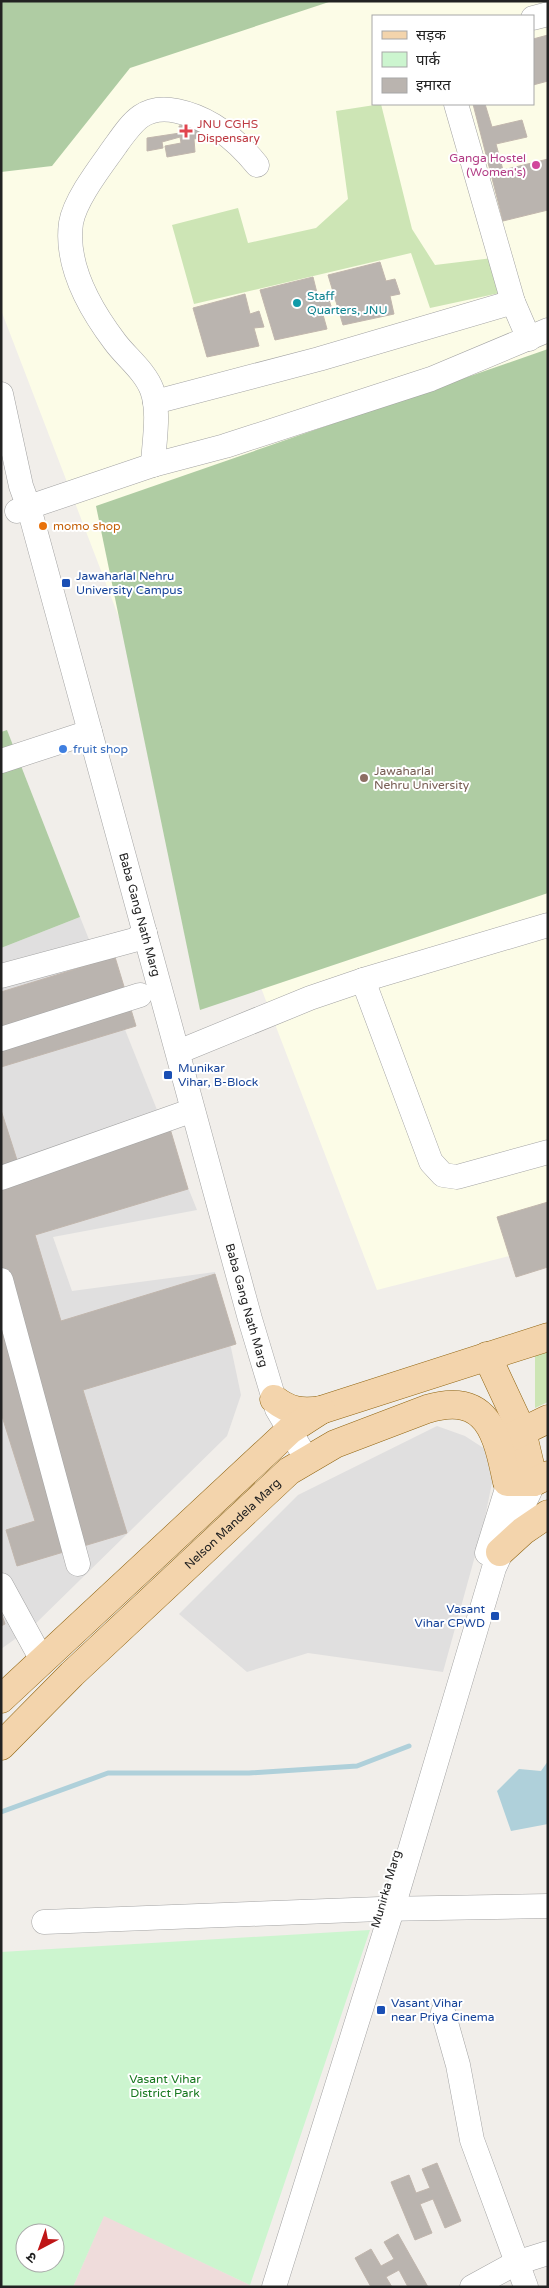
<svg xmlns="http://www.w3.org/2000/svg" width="549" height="2288" font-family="'Varela Round','Noto Sans Devanagari',sans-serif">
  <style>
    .residential { fill: #e0dfdf }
    .commercial { fill: #efdcdb }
    .education { fill: #fcfce7; fill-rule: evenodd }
    .grass { fill: #cde5b5 }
    .forest { fill: #afcca3 }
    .park { fill: #ccf5cf; fill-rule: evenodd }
    .water { fill: #afd0da }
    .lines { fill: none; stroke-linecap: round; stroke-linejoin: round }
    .stream { stroke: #afd0da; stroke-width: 5 }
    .building { fill: #bab4af; stroke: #c1b6ad }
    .minor-casing { stroke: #a3a3a3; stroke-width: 25 }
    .major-casing { stroke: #906410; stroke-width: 29 }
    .minor { stroke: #fff; stroke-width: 24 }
    .major { stroke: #f3d4ac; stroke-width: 28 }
    .health-dot { fill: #e0444e; stroke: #fff; stroke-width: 2 }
    .hotel-dot { fill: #d1479c; stroke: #fff; stroke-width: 2 }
    .culture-dot { fill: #0f9aa8; stroke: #fff; stroke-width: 2 }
    .food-dot { fill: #e8710a; stroke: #fff; stroke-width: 2 }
    .transit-dot { fill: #1a4fb4; stroke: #fff; stroke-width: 2 }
    .shop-dot { fill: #3f7fe0; stroke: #fff; stroke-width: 2 }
    .education-dot { fill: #8d6e63; stroke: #fff; stroke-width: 2 }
    .labels { text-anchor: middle; stroke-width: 4; stroke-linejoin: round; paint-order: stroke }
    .health-label { font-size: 12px; fill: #be3a42; stroke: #fff; text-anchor: start }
    .hotel-label { font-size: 12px; fill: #b23c85; stroke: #fff; text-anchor: end }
    .culture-label { font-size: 12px; fill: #0d838f; stroke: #fff; text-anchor: start }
    .food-label { font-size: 12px; fill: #c56008; stroke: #fff; text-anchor: start }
    .transit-label { font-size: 12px; fill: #164399; stroke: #fff; text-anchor: start }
    .shop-label { font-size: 12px; fill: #366cbe; stroke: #fff; text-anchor: start }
    .education-label { font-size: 12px; fill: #785e54; stroke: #fff; text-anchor: start }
    .street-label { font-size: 12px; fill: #222; stroke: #fff }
    .park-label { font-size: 12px; fill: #18781f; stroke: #fff }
  </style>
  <rect width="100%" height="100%" fill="#f1eeea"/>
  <g class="residential">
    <polygon points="80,917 197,1210 53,1237 72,1291 215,1272 241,1395 227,1436 32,1627 1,1649 1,948"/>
    <polygon points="437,1426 465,1436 485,1449 493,1478 483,1527 443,1672 308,1653 247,1672 179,1614 298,1495"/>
  </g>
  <polygon class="commercial" points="104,2215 250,2285 249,2287 73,2287"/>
  <path class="education" d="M1,1h547v1245l-171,44 -376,-980zM373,16h160v88h-160z"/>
  <g class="grass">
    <polygon points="381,104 412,229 435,265 501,257 513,290 430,308 411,253 194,304 172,225 238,208 248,243 316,228 348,199 336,111"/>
    <polygon points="548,1352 548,1402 535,1408 535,1356"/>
  </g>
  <g class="forest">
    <polygon points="1,1 332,1 130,68 52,166 1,172"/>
    <polygon points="548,349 548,893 200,1010 96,506"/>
    <polygon points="7,730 80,917 1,948 1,732"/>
  </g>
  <path class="park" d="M370,1930l-120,355 -146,-69 -31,71h-72v-335zM25,2233h30v30h-30z"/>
  <polygon class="water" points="548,1761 548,1824 511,1831 497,1791 519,1769 541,1771"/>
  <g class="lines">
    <polyline class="stream" points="1,1812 108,1773 249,1773 357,1766 409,1746"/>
  </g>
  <g class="building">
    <polygon points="548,35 548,81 533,85 533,39"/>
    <polygon points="473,104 485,104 492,127 522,120 527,137 496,144 503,170 548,159 548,210 503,221"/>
    <polygon points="202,122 205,137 194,139 195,152 167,157 165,146 181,143 180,137 162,142 163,148 147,151 147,138 180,133 179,126"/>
    <polygon points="380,262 386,281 395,279 400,294 390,296 394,314 343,325 328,275"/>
    <polygon points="313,277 318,297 327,294 332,309 322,311 327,329 275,340 260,290"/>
    <polygon points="245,294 250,314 259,311 264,327 254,328 259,346 207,357 193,308"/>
    <polygon points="115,957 136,1026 1,1067 1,992"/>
    <polygon points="1,1110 17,1160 166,1115 188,1189 35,1235 61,1321 215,1274 236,1344 83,1390 127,1533 17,1566 6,1530 35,1521 1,1413"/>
    <polygon points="548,1202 548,1267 516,1277 497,1217"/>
    <polygon points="1,1612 5,1624 1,1626"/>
    <polygon points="437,2163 461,2221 445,2228 433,2199 420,2204 432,2233 415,2240 391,2182 409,2175 416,2193 430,2188 422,2169"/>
    <polygon points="398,2234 428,2287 408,2287 399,2270 386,2277 392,2287 371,2287 355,2258 371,2249 381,2266 394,2259 384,2242"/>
  </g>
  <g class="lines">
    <defs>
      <g id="minor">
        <polyline points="533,18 548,14"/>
        <polyline points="456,104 513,302 529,339"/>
        <path id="s1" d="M1,394l20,92 8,22 221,811 27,90 30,51"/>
        <polyline points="155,402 319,359 513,302"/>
        <path d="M153,465c1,-24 7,-53 -1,-75 -7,-19 -26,-33 -37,-48 -25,-33 -50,-76 -44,-119 4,-24 31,-58 45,-78 17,-24 29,-41 61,-34 34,7 59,28 80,54"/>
        <polyline points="17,511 153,465 225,446 431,379 548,330"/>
        <polyline points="1,761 90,732"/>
        <polyline points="1,976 134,940 145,933"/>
        <polyline points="363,980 431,1162 443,1175 457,1177 548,1152"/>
        <polyline points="1,1039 140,995"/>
        <polyline points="178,1052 310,998 363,980 548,925"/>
        <polyline points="1,1178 182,1114"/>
        <polyline points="1,1280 78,1564"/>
        <polyline points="487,1553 506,1492 507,1482"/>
        <polyline points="1,1585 42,1660"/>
        <polyline points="44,1922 380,1909 548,1906"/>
        <polyline points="443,2012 458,2065 472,2140 526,2287"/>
        <polyline points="274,2287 397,1894 494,1568 534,1482"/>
        <polyline points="472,2287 516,2263 548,2253"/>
      </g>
      <g id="major">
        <polyline points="487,1356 522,1431 534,1482"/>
        <path d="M274,1399c15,12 28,14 47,11l227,-73"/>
        <polyline points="507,1439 548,1419"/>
        <polyline points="500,1552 523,1531 548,1514"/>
        <polyline points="1,1699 290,1430 321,1410"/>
        <path id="s2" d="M1,1746l71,-72 217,-203 46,-27 92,-35c61,-18 70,25 80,73h27l14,-7"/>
      </g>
    </defs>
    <use href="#minor" class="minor-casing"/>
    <use href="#major" class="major-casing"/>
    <use href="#minor" class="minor"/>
    <use href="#major" class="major"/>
  </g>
  <path class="health-dot" d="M183.5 123.5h5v5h5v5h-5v5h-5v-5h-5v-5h5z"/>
  <circle class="hotel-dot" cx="536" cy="165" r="5"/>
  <circle class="culture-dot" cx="297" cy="303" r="5"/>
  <circle class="food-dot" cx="43" cy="526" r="5"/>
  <g class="transit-dot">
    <rect x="61" y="578" width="10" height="10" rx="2.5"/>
    <rect x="163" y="1070" width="10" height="10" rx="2.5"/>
    <rect x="490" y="1611" width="10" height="10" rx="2.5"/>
    <rect x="376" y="2005" width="10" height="10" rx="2.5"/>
  </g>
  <circle class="shop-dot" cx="63" cy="749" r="5"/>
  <circle class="education-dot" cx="364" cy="778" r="5"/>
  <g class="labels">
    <g class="health-label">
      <text x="197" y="128">JNU CGHS<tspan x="197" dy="14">Dispensary</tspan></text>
    </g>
    <g class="hotel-label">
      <text x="526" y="162">Ganga Hostel<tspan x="526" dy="14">(Women's)</tspan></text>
    </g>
    <g class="culture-label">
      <text x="307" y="300">Staff<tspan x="307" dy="14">Quarters, JNU</tspan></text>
    </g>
    <g class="food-label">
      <text x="53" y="530">momo shop</text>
    </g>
    <g class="transit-label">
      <text x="76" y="580">Jawaharlal Nehru<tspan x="76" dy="14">University Campus</tspan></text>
      <text x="178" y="1072">Munikar<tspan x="178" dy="14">Vihar, B-Block</tspan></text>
      <text x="485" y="1613" text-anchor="end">Vasant<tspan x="485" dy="14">Vihar CPWD</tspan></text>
      <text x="391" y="2007">Vasant Vihar<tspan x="391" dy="14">near Priya Cinema</tspan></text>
    </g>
    <g class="shop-label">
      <text x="73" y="753">fruit shop</text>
    </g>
    <g class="education-label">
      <text x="374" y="775">Jawaharlal<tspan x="374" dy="14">Nehru University</tspan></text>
    </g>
    <g class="street-label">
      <text dy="4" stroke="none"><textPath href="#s1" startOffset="539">Baba Gang Nath Marg</textPath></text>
      <text dy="4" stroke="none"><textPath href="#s1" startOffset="944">Baba Gang Nath Marg</textPath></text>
      <text dy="4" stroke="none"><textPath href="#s2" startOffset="321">Nelson Mandela Marg</textPath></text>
      <text transform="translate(386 1889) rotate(-74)" y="4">Munirka Marg</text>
    </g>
    <g class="park-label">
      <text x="165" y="2083">Vasant Vihar<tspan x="165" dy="14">District Park</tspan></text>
    </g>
  </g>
  <rect width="549" height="2288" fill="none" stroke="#222222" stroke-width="5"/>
  <rect x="372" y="15" width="162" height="90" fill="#ffffff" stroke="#a7a7a7"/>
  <rect x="382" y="31" width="25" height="8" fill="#f3d4ac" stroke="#a7a7a7"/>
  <text x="416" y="40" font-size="15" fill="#222222">सड़क</text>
  <rect x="382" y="52" width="25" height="15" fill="#ccf5cf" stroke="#a7a7a7"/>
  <text x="416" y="65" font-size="15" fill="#222222">पार्क</text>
  <rect x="382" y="78" width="25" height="15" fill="#bab4af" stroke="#a7a7a7"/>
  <text x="416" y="90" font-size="15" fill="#222222">इमारत</text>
  <g transform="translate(40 2248) rotate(221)"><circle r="24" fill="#ffffff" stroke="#a7a7a7"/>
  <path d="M0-4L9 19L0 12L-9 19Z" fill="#bf1516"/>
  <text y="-8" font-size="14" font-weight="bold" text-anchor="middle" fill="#222222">उ</text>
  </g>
</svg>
